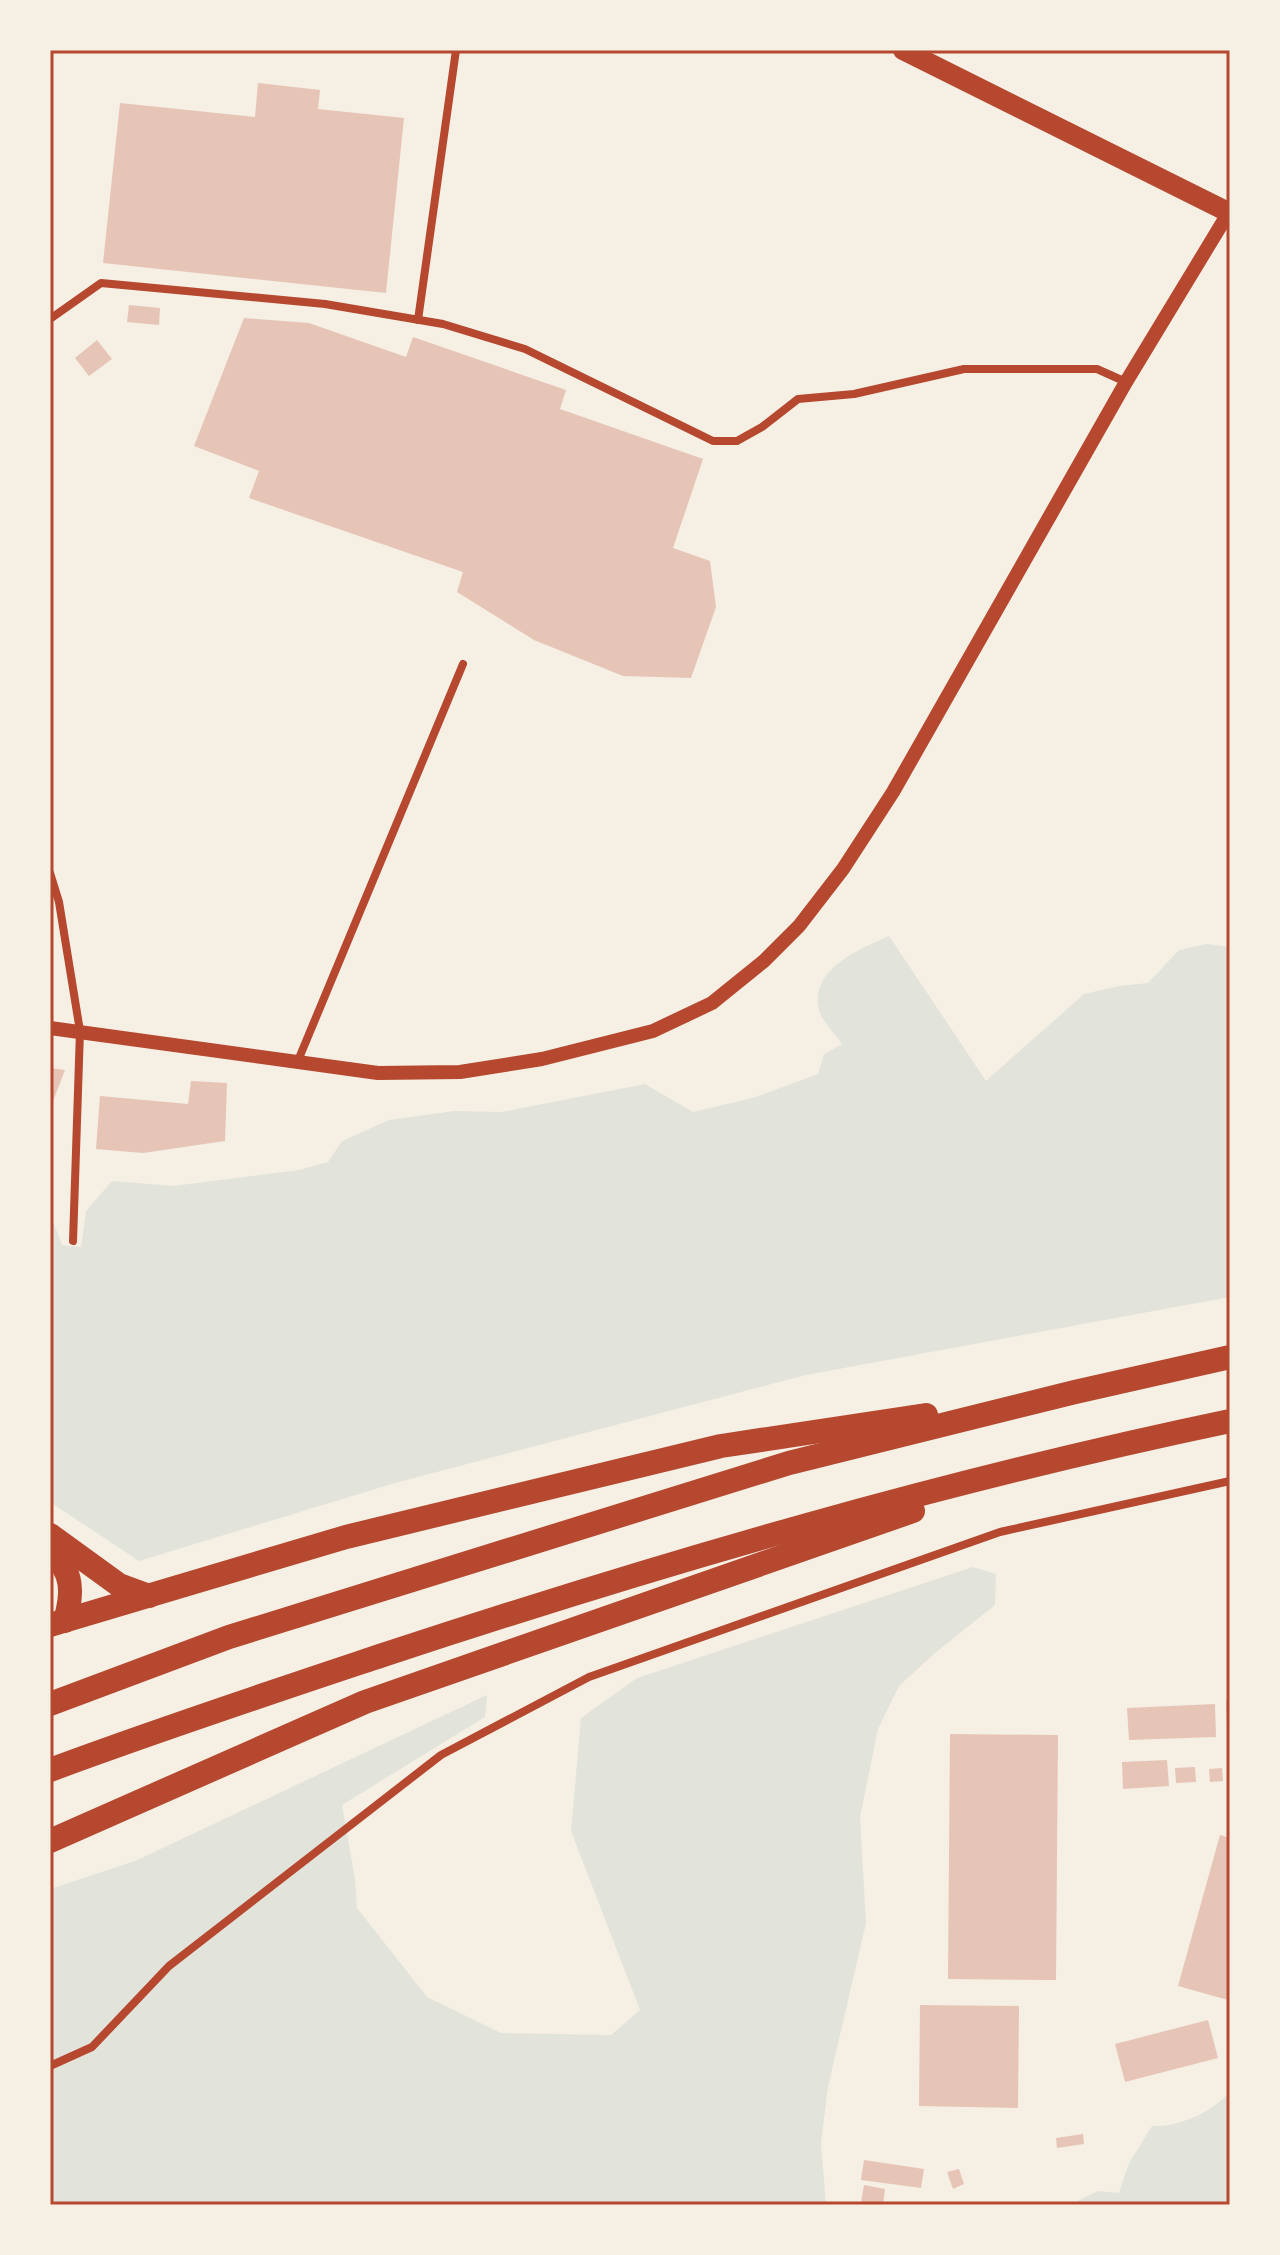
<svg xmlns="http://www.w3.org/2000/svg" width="1280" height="2255" font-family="Arial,sans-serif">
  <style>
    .green { fill: #e2e4dc }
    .building { fill: #e6c5b7 }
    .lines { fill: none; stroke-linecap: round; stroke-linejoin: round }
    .minor { stroke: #b5482f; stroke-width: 8 }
    .tertiary { stroke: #b5482f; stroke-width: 14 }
    .primary { stroke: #b5482f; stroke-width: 20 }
    .motorway { stroke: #b5482f; stroke-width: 24 }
    .neatline { fill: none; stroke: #b5482f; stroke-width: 3 }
  </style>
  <rect width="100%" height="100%" fill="#f6efe4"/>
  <g class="green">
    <path d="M889,936l97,145 98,-87 35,-8 29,-3 31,-33 28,-6 23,3v350l-424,78 -411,108 -256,78 -89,-59v-279l4,1 8,21 19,2 5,-36 26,-30 61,5 126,-16 29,-8 14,-21 47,-21 65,-9 47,1 144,-28 48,28 63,-15 62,-23 6,-20 18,-10c-6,-9 -18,-21 -22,-31 -14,-43 40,-64 69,-77z"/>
    <polygon points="973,1567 996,1574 995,1605 935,1653 899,1686 878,1729 860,1817 866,1923 828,2087 821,2144 826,2205 50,2205 50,1889 135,1861 487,1695 485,1717 342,1805 355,1879 357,1908 427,1997 501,2033 611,2035 640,2010 571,1831 581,1718 637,1678"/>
    <path d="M1230,2092v113h-161l29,-14 21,2 10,-30 23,-37c28,1 58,-13 78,-34z"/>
  </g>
  <g class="building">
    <polygon points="258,83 320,90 318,109 404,118 386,293 103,263 120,103 255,117"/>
    <polygon points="129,305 160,308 159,325 127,322"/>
    <polygon points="244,318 309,323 406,357 413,337 566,390 560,409 703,459 673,548 710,561 716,607 691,678 623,676 534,640 457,592 463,572 249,498 259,471 194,446"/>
    <polygon points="97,340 112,359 89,376 75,358"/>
    <polygon points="50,1068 65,1070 50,1109"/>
    <polygon points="191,1081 227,1083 225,1141 143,1153 96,1149 100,1096 188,1104"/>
    <polygon points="1226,1700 1230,1700 1230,1729 1227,1729"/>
    <polygon points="1215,1704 1216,1737 1129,1740 1127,1708"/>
    <polygon points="950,1734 1058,1735 1056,1980 948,1979"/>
    <polygon points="1167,1760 1169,1786 1123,1789 1122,1762"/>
    <polygon points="1195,1767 1196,1782 1176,1783 1175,1768"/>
    <polygon points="1222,1768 1223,1781 1210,1782 1209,1769"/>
    <polygon points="1220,1835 1230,1838 1228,2000 1178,1986"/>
    <polygon points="920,2005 1019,2006 1018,2108 919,2106"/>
    <polygon points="1208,2020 1218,2058 1125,2082 1115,2044"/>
    <polygon points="1083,2134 1084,2144 1057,2148 1056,2138"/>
    <polygon points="864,2160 924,2169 921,2188 861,2180"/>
    <polygon points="959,2169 964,2184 953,2189 947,2172"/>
    <polygon points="864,2185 885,2189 883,2205 861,2202"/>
  </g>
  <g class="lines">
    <g class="minor">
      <polyline points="50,319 101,283 325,304 443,324 525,349 713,441 737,441 762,427 798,399 854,394 964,369 1097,369 1126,382"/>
      <polyline points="418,320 456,50"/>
      <polyline points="50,873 59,902 80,1031 73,1241"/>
      <polyline points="297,1063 463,664"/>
      <polyline points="50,2066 92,2047 169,1966 441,1755 589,1677 1000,1532 1230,1481"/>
    </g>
    <polyline class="tertiary" points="50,1028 378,1073 460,1072 542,1059 653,1031 712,1003 764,961 799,926 843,869 893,792 1126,382 1229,212"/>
    <polyline class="primary" points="903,50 1230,213"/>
    <g class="motorway">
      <polyline points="50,1535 119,1585 149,1596"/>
      <path d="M50,1552c24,19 23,42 15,69"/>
      <polyline points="50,1625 346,1537 721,1446 926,1415"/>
      <polyline points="50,1704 229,1637 789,1463 1075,1392 1230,1357"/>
      <path d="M50,1770c110,-41 222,-78 333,-115 279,-92 560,-174 847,-234"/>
      <polyline points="50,1841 365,1702 913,1511"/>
    </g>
  </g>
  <rect width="1280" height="2255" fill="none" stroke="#f6efe4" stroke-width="104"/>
  <rect x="52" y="52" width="1176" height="2151" class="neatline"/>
</svg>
